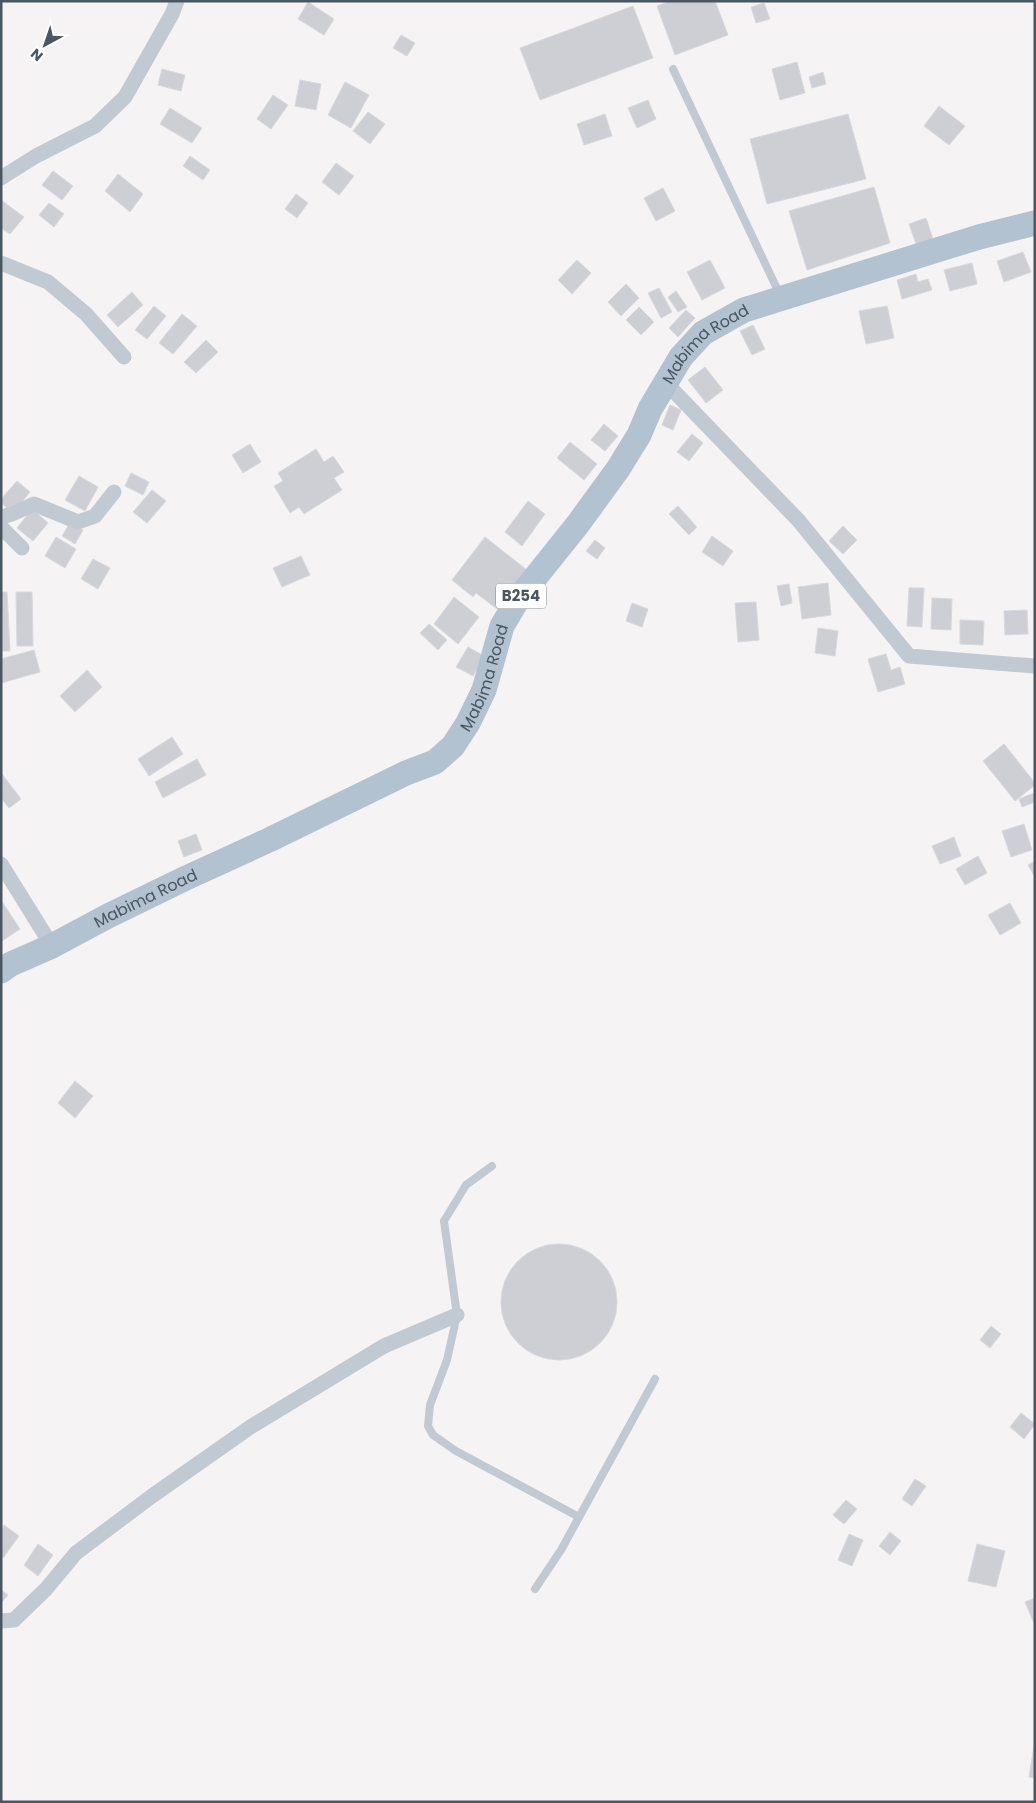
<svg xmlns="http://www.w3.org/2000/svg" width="1036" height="1803" font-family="Poppins,sans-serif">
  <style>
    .building { fill: #cdcfd5; stroke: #d7d9de }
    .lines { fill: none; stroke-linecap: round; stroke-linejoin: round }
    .service { stroke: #c1cad2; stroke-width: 8 }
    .minor { stroke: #c1cad2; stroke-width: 15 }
    .primary { stroke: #b3c2d1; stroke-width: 25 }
    .labels { text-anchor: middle; stroke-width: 4.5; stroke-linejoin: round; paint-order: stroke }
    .shield { fill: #fff; stroke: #808990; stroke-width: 1 }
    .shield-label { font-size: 15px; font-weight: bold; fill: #4a5661 }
    .street-label { font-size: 16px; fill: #4a5661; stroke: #fff }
  </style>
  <rect width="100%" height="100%" fill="#f5f3f3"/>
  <g class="building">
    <polygon points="670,1 715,1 728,35 675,55 657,6"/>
    <polygon points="308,2 334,19 324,35 298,19"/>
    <polygon points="764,3 770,19 756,23 751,7"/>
    <polygon points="633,6 653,58 540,100 520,48"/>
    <polygon points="401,35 415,43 407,56 393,48"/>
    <polygon points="797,62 805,93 780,100 772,69"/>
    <polygon points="162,69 185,75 181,91 158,85"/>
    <polygon points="823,72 826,84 812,88 809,77"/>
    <polygon points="300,80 321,84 316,110 295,106"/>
    <polygon points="345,82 369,95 351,128 328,115"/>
    <polygon points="273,95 288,105 271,129 257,119"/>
    <polygon points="648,100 656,119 637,128 628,108"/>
    <polygon points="939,106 965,126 949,145 924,126"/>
    <polygon points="170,108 202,128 192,143 160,124"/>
    <polygon points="368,112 385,124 370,144 353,131"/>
    <polygon points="605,114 612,136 584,145 577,124"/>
    <polygon points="848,114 866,179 767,204 750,139"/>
    <polygon points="190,156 210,170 203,180 183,166"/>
    <polygon points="336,163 354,176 339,195 322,182"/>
    <polygon points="53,171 73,186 62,200 42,185"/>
    <polygon points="118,174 143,194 130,212 105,191"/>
    <polygon points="874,187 890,243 807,270 789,211"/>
    <polygon points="663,188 675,211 656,221 644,198"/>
    <polygon points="296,194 308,203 297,218 285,209"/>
    <polygon points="1,200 24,217 10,234 1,228"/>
    <polygon points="49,203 64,214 54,227 39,215"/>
    <polygon points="926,218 933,239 916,244 909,224"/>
    <polygon points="1023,252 1031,272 1004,282 997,261"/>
    <polygon points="577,260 591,273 572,294 558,280"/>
    <polygon points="710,260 725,288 702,300 687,272"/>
    <polygon points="972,263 977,284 950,291 944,270"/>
    <polygon points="916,274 918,282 928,279 932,290 902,299 897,280"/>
    <polygon points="626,284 639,298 621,316 608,302"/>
    <polygon points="659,288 672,312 661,318 648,293"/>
    <polygon points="676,291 687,307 678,312 668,297"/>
    <polygon points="132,292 143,305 118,327 107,315"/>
    <polygon points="154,306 166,316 147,339 135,330"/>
    <polygon points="887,306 894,338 866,344 859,311"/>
    <polygon points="639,307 654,322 641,335 626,320"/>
    <polygon points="686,310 695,318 678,337 669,328"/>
    <polygon points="182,314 197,326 173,354 159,343"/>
    <polygon points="753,325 765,349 752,355 740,331"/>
    <polygon points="206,340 218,352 196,373 184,362"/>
    <polygon points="705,367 723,390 706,403 688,380"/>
    <polygon points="670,405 681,410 673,430 662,425"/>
    <polygon points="604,424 618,436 605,451 591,440"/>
    <polygon points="692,434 703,443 689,461 677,452"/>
    <polygon points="570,442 597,464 584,480 557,458"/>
    <polygon points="250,444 261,462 243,473 232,455"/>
    <polygon points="316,449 324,462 333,456 344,472 334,478 342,490 304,514 299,507 290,513 274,486 283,481 278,473"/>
    <polygon points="131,473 149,482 143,495 125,486"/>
    <polygon points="79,476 98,487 85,511 65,500"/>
    <polygon points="17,481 30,492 13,513 1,503 1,499"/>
    <polygon points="152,490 166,501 147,523 133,512"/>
    <polygon points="528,501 545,514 522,546 505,532"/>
    <polygon points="678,506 697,527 689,535 669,514"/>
    <polygon points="32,509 48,523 33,541 17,528"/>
    <polygon points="70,523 83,530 75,544 62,536"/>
    <polygon points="843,526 857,540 843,554 829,541"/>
    <polygon points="712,536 733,551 723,566 702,552"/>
    <polygon points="56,537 76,549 65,568 45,556"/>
    <polygon points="485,537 527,570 497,609 476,593 473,597 452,580"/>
    <polygon points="595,540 605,548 597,559 586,551"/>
    <polygon points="301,556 310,575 282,587 273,568"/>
    <polygon points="93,559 110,568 98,589 81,579"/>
    <polygon points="828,583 831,615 802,619 798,587"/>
    <polygon points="789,584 792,603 781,606 777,586"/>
    <polygon points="909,588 924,588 922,627 907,626"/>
    <polygon points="1,592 7,592 10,651 1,651"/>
    <polygon points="16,592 32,592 33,646 17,646"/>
    <polygon points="454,597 479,617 458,644 434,624"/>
    <polygon points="932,598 952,599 951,630 931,629"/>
    <polygon points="756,602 759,640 738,642 735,603"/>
    <polygon points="632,603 648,609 642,627 626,621"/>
    <polygon points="1027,610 1028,634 1005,635 1004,611"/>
    <polygon points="960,620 984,621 983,645 960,644"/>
    <polygon points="429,624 447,640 438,650 420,633"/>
    <polygon points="818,628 838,631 835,656 815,653"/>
    <polygon points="468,647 484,656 473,676 456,667"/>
    <polygon points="34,650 40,672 1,683 1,659"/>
    <polygon points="886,654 891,670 900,667 905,684 878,692 868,659"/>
    <polygon points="87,670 102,687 75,712 60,696"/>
    <polygon points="172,737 183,754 149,776 138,759"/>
    <polygon points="1004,744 1035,783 1035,785 1015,801 983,761"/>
    <polygon points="197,759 206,775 163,798 155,782"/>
    <polygon points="2,774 21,799 9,808 1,798"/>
    <polygon points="1034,793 1035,802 1022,807 1019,799"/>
    <polygon points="1024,824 1032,850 1011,857 1002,831"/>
    <polygon points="196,834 202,850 184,857 178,841"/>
    <polygon points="954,837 961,856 940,864 932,846"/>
    <polygon points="978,856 987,873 965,885 956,869"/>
    <polygon points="1035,861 1035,877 1028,865"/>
    <polygon points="1,900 20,929 2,941 1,940"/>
    <polygon points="1010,903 1021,923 1000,935 988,915"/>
    <polygon points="75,1081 93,1096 75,1118 58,1103"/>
    <circle cx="559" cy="1302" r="58"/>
    <polygon points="991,1326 1001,1334 990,1348 980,1340"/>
    <polygon points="1021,1413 1035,1424 1024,1439 1010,1427"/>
    <polygon points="915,1479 926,1486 912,1506 902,1499"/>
    <polygon points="846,1500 857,1509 844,1524 833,1515"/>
    <polygon points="4,1525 19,1536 3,1558 1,1557 1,1529"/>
    <polygon points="890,1532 901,1541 890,1555 879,1546"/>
    <polygon points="849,1534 863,1540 852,1566 838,1560"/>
    <polygon points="38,1544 53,1555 38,1576 24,1565"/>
    <polygon points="977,1544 1005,1551 996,1587 968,1581"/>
    <polygon points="1,1590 8,1595 1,1603"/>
    <polygon points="1035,1598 1035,1626 1025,1602"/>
    <polygon points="1034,1746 1035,1746 1035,1778 1029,1777"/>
  </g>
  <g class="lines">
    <g class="service">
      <polyline points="673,69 780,295"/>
      <polyline points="492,1166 466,1185 444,1221 457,1315 447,1360 430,1405 428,1426 433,1435 456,1451 579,1517"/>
      <polyline points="535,1589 561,1550 655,1379"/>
    </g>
    <g class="minor">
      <polyline points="1,178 36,156 95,126 125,97 172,14 177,1"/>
      <polyline points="1,263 48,282 86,314 124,357"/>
      <polyline points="665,382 799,521 909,656 1035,666"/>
      <polyline points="1,517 12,514 34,504 78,522 95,516 114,492"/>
      <polyline points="1,527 22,548"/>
      <polyline points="1,864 52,946"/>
      <polyline points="1,1621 14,1620 46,1589 76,1553 152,1496 252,1426 384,1346 457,1315"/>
    </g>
    <path class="primary" id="s1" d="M1,971l10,-7 41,-18 56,-30 78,-38 83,-38 137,-67 29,-11 18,-16 15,-23 16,-33 18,-64 16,-27 60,-75 40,-55 21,-34 11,-26 31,-52 22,-24 41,-23 235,-73 56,-14"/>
  </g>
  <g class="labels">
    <rect class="shield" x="496" y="583.5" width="50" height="25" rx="4"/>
    <g class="shield-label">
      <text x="521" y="601">B254</text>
    </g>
    <g class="street-label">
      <text dy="6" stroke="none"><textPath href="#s1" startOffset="988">Mabima Road</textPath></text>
      <text dy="6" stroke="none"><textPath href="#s1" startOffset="582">Mabima Road</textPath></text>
      <text dy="6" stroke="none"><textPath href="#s1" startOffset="162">Mabima Road</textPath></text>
    </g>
  </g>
  <rect width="1036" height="1803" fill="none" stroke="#4a5661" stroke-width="5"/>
  <g transform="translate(45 45) rotate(220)" stroke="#ffffff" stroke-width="4" paint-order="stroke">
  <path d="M0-4L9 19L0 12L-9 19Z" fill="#4a5661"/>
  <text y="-8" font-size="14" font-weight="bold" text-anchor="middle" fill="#4a5661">N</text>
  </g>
</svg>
